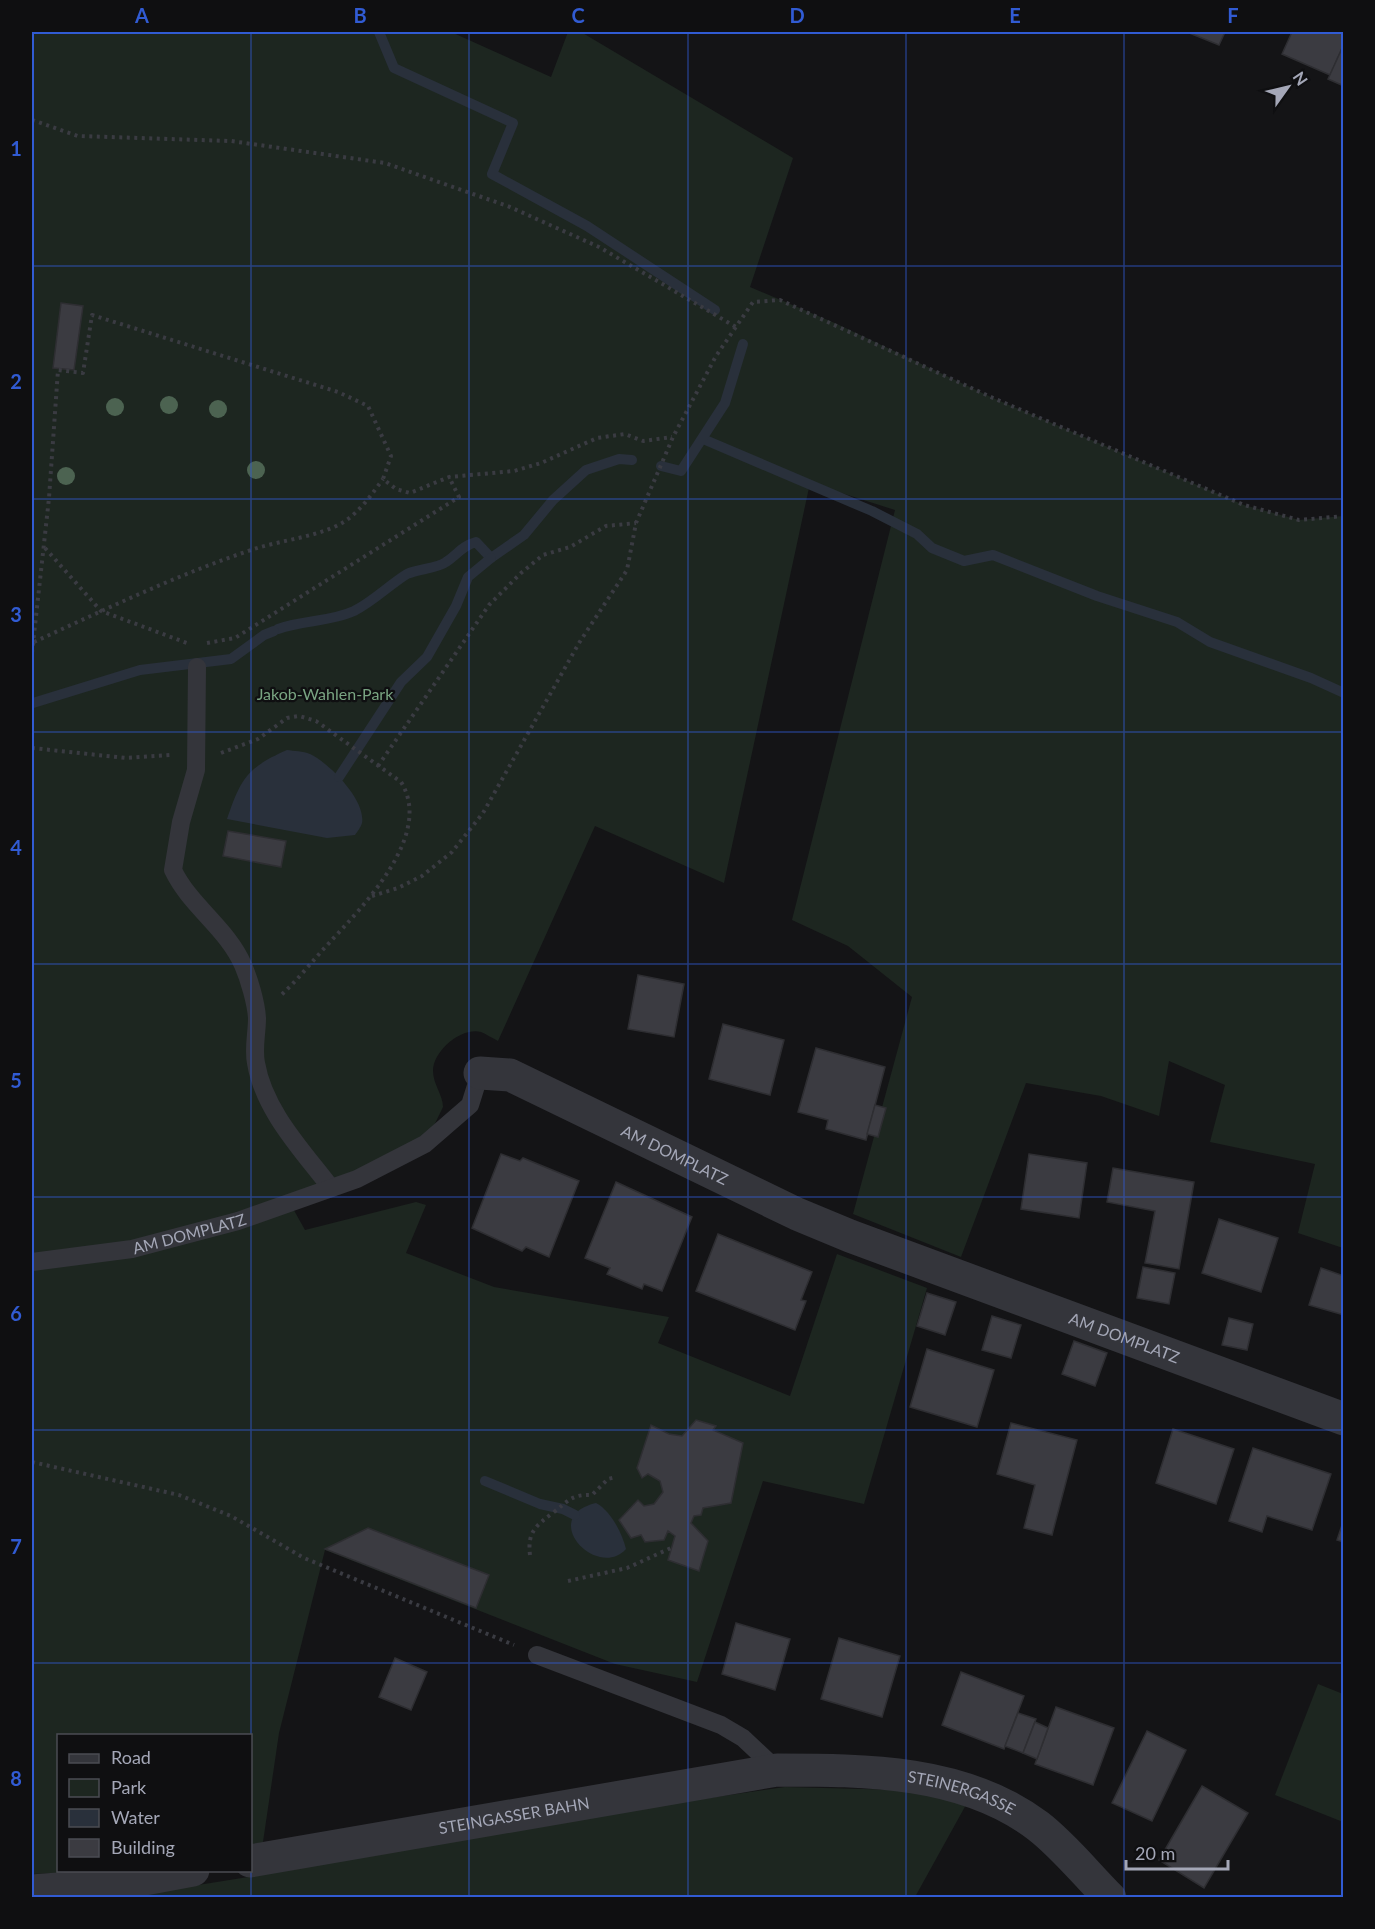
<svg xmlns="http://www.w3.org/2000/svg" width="1375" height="1929" font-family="Lato,sans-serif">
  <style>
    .green { fill: #1d2620 }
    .water { fill: #29303b }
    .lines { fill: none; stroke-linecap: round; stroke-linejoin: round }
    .stream { stroke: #29303b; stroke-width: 10 }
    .building { fill: #3b3b41; stroke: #2e2e32; stroke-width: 1.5 }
    .path { stroke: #3a3b42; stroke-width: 4; stroke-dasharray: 3 4.5; stroke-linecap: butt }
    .lane { stroke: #34353b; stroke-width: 18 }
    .street { stroke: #34353b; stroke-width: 33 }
    .tree { fill: #4c6351 }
    .grid { fill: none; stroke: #315bd3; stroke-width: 1.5; stroke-opacity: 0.55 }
    .labels { text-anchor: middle; stroke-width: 4.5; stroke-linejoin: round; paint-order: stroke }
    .park-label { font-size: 16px; fill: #79a482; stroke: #0f0f11 }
    .street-label { font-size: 16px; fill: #a4a7b7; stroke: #0f0f11 }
    .neatline { fill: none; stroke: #315bd3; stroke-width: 2 }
    .grid-label { font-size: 20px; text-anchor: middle; font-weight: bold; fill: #315bd3 }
  </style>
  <rect width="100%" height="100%" fill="#141416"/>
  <g class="green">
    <path d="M32,32h419l100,45 17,-45h13l212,126 -43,129 87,37 156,74 251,107 55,15 44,-4v732l-45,-15 17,-69 -105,-22 15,-57 -56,-24 -10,55 -58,-20 -75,-13 -65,174 -108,-43 59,-217 -64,-51 -56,-26 103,-410 -85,-27 -86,400 -129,-57 -97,215c-6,-3 -12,-7 -17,-9 -20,-5 -48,19 -48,39 0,13 10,24 10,36l-18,37 -134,61 14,25 111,-28 10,3 -20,48 88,34 175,30 -11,26 132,53 47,-142 90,34 -63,216 -101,-23 -66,201 -82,-18 -290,-114 -46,183 -16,109 -12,3 -1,-109h-192v134l53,1 -79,3z"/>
    <polygon points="1318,1684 1343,1694 1343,1822 1275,1795"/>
    <polygon points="785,1787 903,1790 967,1803 915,1897 117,1898 261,1875 550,1821"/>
  </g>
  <g class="water">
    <path d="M287,750c7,1 16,1 23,4 19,9 56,46 52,69 -1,4 -5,9 -7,12l-28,3 -100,-19c14,-40 19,-51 60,-69z"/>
    <path d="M596,1503c15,8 26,30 30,46 -29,32 -89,-32 -30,-46z"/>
  </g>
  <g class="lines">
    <g class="stream">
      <polyline points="379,32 394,68 513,123 492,174 587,226 715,310"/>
      <polyline points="703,439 872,511 917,534 932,548 964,561 993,555 1097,596 1177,622 1210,642 1311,678 1344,693"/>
      <polyline points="661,466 681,471 725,403 743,344"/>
      <path d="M278,629c25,-9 52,-7 76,-18 20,-10 35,-26 53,-37 11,-5 32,-6 39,-12 12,-8 16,-16 30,-20l15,16 33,-23 29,-35 33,-30 33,-11 13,1"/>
      <polyline points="33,703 140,670 231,659 264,635 274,631"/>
      <polyline points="339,777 401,682 427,657 456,606 468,577 491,558"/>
      <polyline points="485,1481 540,1504 563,1509 575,1515"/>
    </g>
  </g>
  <g class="building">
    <polygon points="1187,32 1225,32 1219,45"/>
    <polygon points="1292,32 1344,32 1344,44 1330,75 1282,54"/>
    <polygon points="1344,44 1344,86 1328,79"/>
    <polygon points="61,303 83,306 74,370 53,368"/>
    <polygon points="228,831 286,841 281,867 223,856"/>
    <polygon points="638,975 684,984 674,1037 628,1029"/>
    <polygon points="723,1024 784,1040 770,1095 709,1079"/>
    <polygon points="816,1048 885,1067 866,1140 826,1129 828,1120 798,1112"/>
    <polygon points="875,1105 886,1108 878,1137 867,1134"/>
    <polygon points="501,1154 520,1161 523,1158 579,1181 549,1257 526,1247 522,1251 472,1228"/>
    <polygon points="1029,1154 1087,1163 1079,1218 1021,1209"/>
    <polygon points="1113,1168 1194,1182 1179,1269 1145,1263 1155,1211 1107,1202"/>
    <polygon points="616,1182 692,1217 662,1291 644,1284 642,1289 607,1274 610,1268 585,1258"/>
    <polygon points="1219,1219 1278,1238 1261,1292 1202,1273"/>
    <polygon points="718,1234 812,1272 801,1300 806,1301 795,1330 696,1291"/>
    <polygon points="1143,1267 1175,1273 1169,1304 1137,1298"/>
    <polygon points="1321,1268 1344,1276 1344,1315 1309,1305"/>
    <polygon points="927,1293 956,1302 945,1335 917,1326"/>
    <polygon points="992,1316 1021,1325 1011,1358 982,1350"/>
    <polygon points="1229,1318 1253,1324 1247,1350 1222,1345"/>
    <polygon points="1074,1341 1107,1353 1095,1386 1062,1374"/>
    <polygon points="927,1349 994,1370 977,1427 910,1407"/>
    <polygon points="696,1420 716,1426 713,1430 743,1443 731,1503 703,1508 701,1515 694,1516 691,1523 708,1541 699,1571 668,1560 675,1536 668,1531 664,1540 645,1542 641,1535 631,1538 619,1520 638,1500 644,1506 654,1504 663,1492 660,1481 648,1474 642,1478 637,1468 651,1425 669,1434 682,1436"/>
    <polygon points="1011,1423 1077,1440 1052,1535 1024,1528 1035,1485 997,1474"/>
    <polygon points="1173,1429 1234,1449 1216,1504 1156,1483"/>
    <polygon points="1253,1448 1331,1474 1312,1530 1267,1516 1262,1532 1229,1521"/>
    <polygon points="1344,1519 1344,1542 1337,1540"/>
    <polygon points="368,1528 489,1575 476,1608 325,1549"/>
    <polygon points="736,1623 790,1639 775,1690 722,1674"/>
    <polygon points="839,1638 900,1656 882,1717 821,1699"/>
    <polygon points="395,1658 427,1672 411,1710 379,1697"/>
    <polygon points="961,1672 1024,1696 1004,1749 942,1725"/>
    <polygon points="1056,1707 1114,1728 1093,1785 1035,1764"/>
    <polygon points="1018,1713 1036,1719 1023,1753 1005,1746"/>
    <polygon points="1035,1722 1048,1728 1037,1759 1023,1753"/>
    <polygon points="1147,1731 1186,1750 1152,1821 1112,1803"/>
    <polygon points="1202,1786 1248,1813 1204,1888 1159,1860"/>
  </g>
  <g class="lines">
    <g class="path">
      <polyline points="32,120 78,136 231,141 385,163 510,207 599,247 736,327"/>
      <polyline points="45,548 101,611 187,643"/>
      <path d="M34,642c72,-33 145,-68 220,-93 28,-9 63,-12 88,-26 17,-10 30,-29 41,-44"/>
      <polyline points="207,643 235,638 459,497 449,477"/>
      <polyline points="32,653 49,498 58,370 83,373 92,315 338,392 368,406 391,456 383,479 396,489 410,493 449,477 514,471 541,463 597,438 625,434 643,441 672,437"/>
      <polyline points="32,748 126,758 171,755"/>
      <path d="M221,753l37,-14 29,-21 12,-2 17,5 85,61c33,53 -38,124 -71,160 -17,18 -32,38 -50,54"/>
      <polyline points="378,766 489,605 521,573 543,555 570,547 606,526 636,523"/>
      <polyline points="372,896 398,888 422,876 452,852 483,813 579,643 627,570 636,523 673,437 716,356 753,302 780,300 993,398 1244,505 1299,520 1344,516"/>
      <polyline points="32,1462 179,1495 231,1516 304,1558 514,1645"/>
      <path d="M530,1555c-3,-24 7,-30 24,-43 14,-11 18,-18 38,-17l16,-16 8,-2"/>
      <polyline points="568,1581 627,1568 671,1548"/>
    </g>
    <g class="lane">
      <path d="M197,667l-1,103 -15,52 -8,48c17,36 54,58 70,95 6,14 13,37 14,53 0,16 -4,30 -1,45 8,48 47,88 75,125"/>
      <path id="s1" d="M32,1262l100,-13 106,-28 119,-42 68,-35 45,-39 10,-32"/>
      <polyline points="537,1655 721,1725 743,1738 777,1770"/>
    </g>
    <g class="street">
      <path id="s2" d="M480,1073l30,2 287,139 53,22 494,183"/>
      <path id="s3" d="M250,1861l527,-91c89,0 187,0 261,56 26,20 48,48 72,72"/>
      <polyline points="32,1891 112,1885 193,1870"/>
    </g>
  </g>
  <g class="tree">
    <circle cx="169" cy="405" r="9"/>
    <circle cx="115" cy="407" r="9"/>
    <circle cx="218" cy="409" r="9"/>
    <circle cx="256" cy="470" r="9"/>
    <circle cx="66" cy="476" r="9"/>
  </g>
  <path class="grid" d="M251,32v1866M469,32v1866M688,32v1866M906,32v1866M1124,32v1866M32,266h1312M32,499h1312M32,732h1312M32,964h1312M32,1197h1312M32,1430h1312M32,1663h1312"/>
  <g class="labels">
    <g class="park-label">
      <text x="325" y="700">Jakob-Wahlen-Park</text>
    </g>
    <g class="street-label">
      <text dy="6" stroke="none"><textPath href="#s2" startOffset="213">AM DOMPLATZ</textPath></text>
      <text dy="6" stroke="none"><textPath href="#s1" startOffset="160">AM DOMPLATZ</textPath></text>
      <text dy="6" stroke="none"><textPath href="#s2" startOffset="699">AM DOMPLATZ</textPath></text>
      <text dy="6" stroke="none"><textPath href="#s3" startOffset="722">STEINERGASSE</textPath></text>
      <text dy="6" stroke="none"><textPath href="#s3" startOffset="268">STEINGASSER BAHN</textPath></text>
    </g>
  </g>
  <rect width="1375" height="1929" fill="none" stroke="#0f0f11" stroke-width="66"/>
  <rect x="57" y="1734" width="195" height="138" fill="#0f0f11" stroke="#4b4c53" stroke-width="1.5"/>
  <rect x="69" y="1754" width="30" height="9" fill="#34353b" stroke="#4b4c53" stroke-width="1.5"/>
  <text x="111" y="1764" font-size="18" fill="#a4a7b7">Road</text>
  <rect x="69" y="1779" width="30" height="18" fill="#1d2620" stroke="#4b4c53" stroke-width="1.5"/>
  <text x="111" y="1794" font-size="18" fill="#a4a7b7">Park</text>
  <rect x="69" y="1809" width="30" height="18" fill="#29303b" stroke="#4b4c53" stroke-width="1.5"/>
  <text x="111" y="1824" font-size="18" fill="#a4a7b7">Water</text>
  <rect x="69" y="1839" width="30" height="18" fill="#3b3b41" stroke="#4b4c53" stroke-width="1.5"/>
  <text x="111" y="1854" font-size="18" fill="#a4a7b7">Building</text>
  <g transform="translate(1288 87) rotate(56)" stroke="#0f0f11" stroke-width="4.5" paint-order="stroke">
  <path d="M0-4.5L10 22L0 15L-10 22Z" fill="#a4a7b7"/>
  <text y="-9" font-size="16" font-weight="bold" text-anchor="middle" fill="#a4a7b7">N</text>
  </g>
  <path d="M1126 1860v9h102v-9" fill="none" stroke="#a4a7b7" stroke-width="3"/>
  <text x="1135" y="1860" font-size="18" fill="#a4a7b7" stroke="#0f0f11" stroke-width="4.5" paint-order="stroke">20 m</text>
  <rect x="33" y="33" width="1309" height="1863" class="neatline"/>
  <g class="grid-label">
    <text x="142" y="23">A</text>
    <text x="360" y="23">B</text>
    <text x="578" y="23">C</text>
    <text x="797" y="23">D</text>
    <text x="1015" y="23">E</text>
    <text x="1233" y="23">F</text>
    <text x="16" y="156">1</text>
    <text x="16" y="389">2</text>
    <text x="16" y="622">3</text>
    <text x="16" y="855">4</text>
    <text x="16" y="1088">5</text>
    <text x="16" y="1321">6</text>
    <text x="16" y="1554">7</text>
    <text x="16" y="1786">8</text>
  </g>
</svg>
